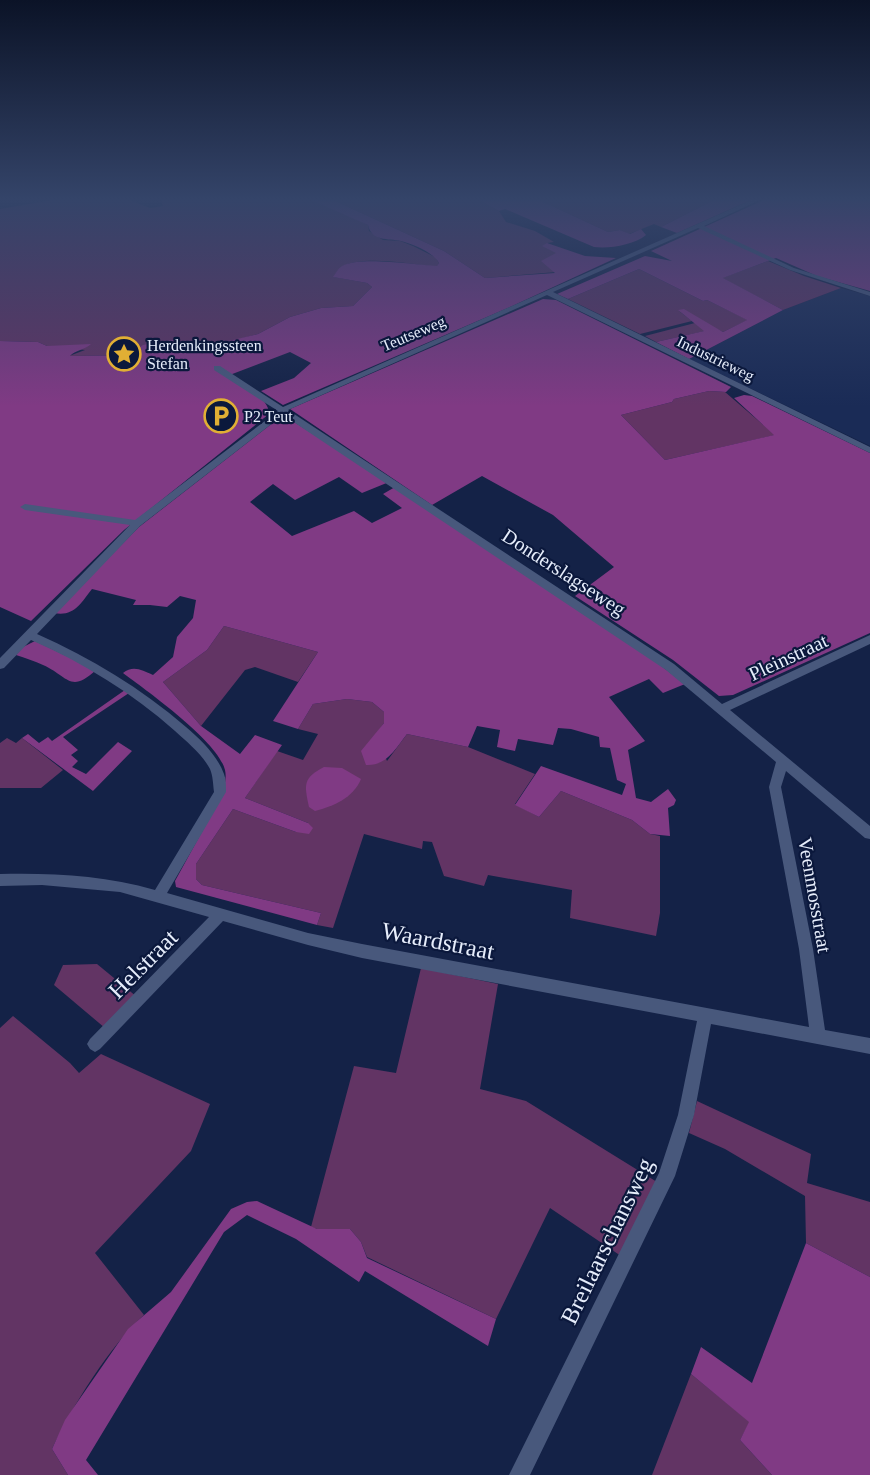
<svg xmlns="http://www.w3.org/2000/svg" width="870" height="1475" font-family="Georgia,serif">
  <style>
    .built { fill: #1a2b56 }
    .green { fill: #623464 }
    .forest { fill: #803a84 }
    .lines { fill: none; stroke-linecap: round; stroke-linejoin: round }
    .minor { fill: #48587c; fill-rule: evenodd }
    .labels { text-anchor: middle; stroke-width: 4.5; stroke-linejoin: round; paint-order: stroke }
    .far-street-label { font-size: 16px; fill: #e6edfb; stroke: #0b183c }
    .far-poi-label { font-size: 16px; fill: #e6edfb; stroke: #0b183c; text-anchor: start }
    .street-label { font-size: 20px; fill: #e6edfb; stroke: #0b183c }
    .near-street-label { font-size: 24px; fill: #e6edfb; stroke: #0b183c }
  </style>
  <rect width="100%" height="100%" fill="#142247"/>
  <polygon class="built" points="841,288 870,296 870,446 689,359 783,310"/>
  <g class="green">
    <path d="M58,199h69l23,9 13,-2 -2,-5 4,-2h144l37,15 22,11 1,6 14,9 17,1 13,5 22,11 4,6 -2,4c-23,-3 -74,-12 -94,-1 -5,2 -7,7 -9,11l33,6 5,4 -19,19 -32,2 -31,9 -32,17 -54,15 -67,6 -68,1 16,-6 -38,-4 -9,-4 -38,-1v-132z"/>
    <polygon points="331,199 477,199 499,211 506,222 535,231 554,242 547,243 557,253 556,272 485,278 444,251"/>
    <polygon points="537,199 716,199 661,227 654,224 629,234 620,230 608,232"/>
    <polygon points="768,261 804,276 841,288 783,310 722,278"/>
    <polygon points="639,269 703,301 707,300 748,320 723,332 679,311 692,321 640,334 568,299"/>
    <polygon points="695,323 705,331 656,342 645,336"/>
    <polygon points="709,391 725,392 775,435 665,460 621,415 672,402 674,399"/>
    <polygon points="224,626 318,652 298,682 255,667 245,670 201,726 163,682 207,650"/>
    <polygon points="347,699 372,702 384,712 384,723 376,734 387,761 407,734 468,747 535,774 515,804 539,817 561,791 632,820 650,834 660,836 660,913 656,936 570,918 572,890 488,875 484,886 444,876 432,842 423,841 422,849 364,834 333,928 317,925 321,913 202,885 196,879 196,864 233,809 296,832 308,823 245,798 277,751 303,760 318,734 298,729 313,704"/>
    <polygon points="7,738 16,743 22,738 63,770 41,788 0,788 0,743"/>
    <polygon points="97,964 137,997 105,1028 54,985 63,965"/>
    <polygon points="421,968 498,984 480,1089 526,1101 657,1182 621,1256 550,1208 496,1319 367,1257 361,1242 350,1229 317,1229 311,1227 354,1066 396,1073"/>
    <path d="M13,1016l57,47 9,10 22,-19 109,50 -19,47 -96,102 49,62c-33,29 -73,93 -92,134l16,26h-68v-447z"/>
    <polygon points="697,1101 811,1154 807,1183 870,1202 870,1277 806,1243 805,1196 725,1149 689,1133"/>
    <polygon points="691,1374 750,1422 740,1440 772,1475 652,1475"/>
  </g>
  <g class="forest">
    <path d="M309,199h22l113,52 41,27 70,-5 -14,-12 15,-8 -14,-7 5,-3 38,13 31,2 -106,49 -227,98 -22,-14 33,-13 17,-15 -21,-11 -63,24c14,9 42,20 42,38l-145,116 -93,91 -31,-14v-266l38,1 9,4 44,-2c-6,6 -16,6 -21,12l67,-1 2,-7 4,-3 30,-5 16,2 2,8 67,-16 32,-17 31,-9 32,-2 19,-19 -5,-4 -34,-6c3,-4 5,-9 9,-11 18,-10 74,-1 95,0l2,-3c-6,-11 -27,-19 -38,-22 -13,-3 -29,1 -33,-16z"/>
    <path d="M477,199h60l71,33 12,-2 10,4 11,-5 5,6c-12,10 -37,14 -52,12l-89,-38 -6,2z"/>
    <polygon points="716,199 753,199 677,233 661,227"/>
    <polygon points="766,199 870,199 870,291 817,276 776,258 723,278 783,310 689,359 656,342 704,331 678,310 684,309 723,332 747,320 707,300 703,301 639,269 568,299 557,294 645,256 672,261 651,251"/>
    <polygon points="543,299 556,300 731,387 726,392 709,391 674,399 672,402 621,415 665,460 774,435 734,398 744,395 752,396 870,453 870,633 733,695 719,696 673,660 575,596 614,567 553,515 482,476 432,505 290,409"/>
    <path d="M283,415l106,67 -27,11 -23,-16 -44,23 -22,-16 -23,18 42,34 62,-25 18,12 30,-15 -19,-14 12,-7 253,169 37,28 -22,9 -14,-14 -40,18 36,44 -17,9 8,48 15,4 17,-13 8,11 -2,5 -6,3 2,28 -20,-2 -18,-14 -71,-29 -22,26 -24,-12 26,-39 81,29 4,-11 -9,-4 -7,-32 -10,-1 -1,-10 -28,-8 -13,-1 -5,17 -35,-6 -3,12 -18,-4 3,-17 -23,-4 -9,21 -61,-13c-12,15 -20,32 -41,31l-5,-14 23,-28v-11l-12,-10 -25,-3 -34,5 -15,25 -25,-8 45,-69 -94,-26 -17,24 -44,32 38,44 39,28 15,-19 27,10 -37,53 63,25 5,5 -4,6 -13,-2 -63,-23 -37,55v15l6,6 119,28 -4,12 -141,-38 -1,-6 46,-84c3,-9 6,-18 4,-27 -7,-29 -78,-79 -102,-97 10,-8 19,-3 30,2l20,-18 4,-20 16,-19 3,-18 -16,-4 -13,11 -17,-2h-17l3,-5 -44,-11c-11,14 -18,28 -38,24l85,-86z"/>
    <path d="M35,641l61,29c-26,24 -28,6 -53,-5 -8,-4 -18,-7 -27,-10l7,-8z"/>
    <polygon points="125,690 129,693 63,737 78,750 71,755 78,761 72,767 86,774 118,742 132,751 93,791 22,738 28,734 39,743 48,737 52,741"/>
    <path d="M324,767l18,1 19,11c-8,19 -27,27 -46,32l-6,-4c-5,-23 -6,-29 15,-40z"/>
    <polygon points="257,1201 317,1229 350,1229 361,1242 367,1258 496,1319 488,1346 365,1271 359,1282 296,1239 247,1215 224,1232 86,1460 98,1475 68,1475 52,1449 65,1420 128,1329 171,1292 231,1209 247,1202"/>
    <polygon points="806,1243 870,1277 870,1475 772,1475 740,1440 749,1422 691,1374 701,1347 752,1383"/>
  </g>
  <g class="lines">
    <path class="minor" d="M754,199h8l-58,27 90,42 76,24v4l-80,-26 -92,-42 -145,64 317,155v6l-323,-158 -259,115 386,254 48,40 148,-69v9l-140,66 140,116v13l-5,-1 -79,-67 -5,16 32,162 12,81 45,8v16l-159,-30 -17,91 -19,61 -145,299h-21l150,-302 19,-58 19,-94 -335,-63 -54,-13 -85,-24 -123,128 -5,3 -5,-3 -3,-5 3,-5 119,-122 -89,-25 -78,-7 -42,1v-12c53,-1 103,1 155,16l59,-98c-1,-8 -1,-16 -4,-23 -8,-15 -23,-27 -35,-38 -43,-38 -91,-68 -144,-91l-27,28 -4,1v-11l130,-133 -105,-15 -5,-3 5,-3 110,16 143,-109 -64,-41v-4h6l63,41zM283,415l383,255 110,92 -7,25 30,162 10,78 -447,-83 -54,-11 -141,-40 59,-101c0,-6 0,-13 -2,-18 -7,-19 -23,-34 -38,-47 -45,-39 -95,-69 -149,-93l103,-108z"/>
  </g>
  <linearGradient id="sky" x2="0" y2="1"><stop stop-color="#0b1327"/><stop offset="0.49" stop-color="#344469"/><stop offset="1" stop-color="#344469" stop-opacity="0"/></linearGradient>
  <rect width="870" height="406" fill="url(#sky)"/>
  <defs>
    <symbol id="sight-ring" viewBox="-11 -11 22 22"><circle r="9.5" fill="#0b183c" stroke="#e1af34" stroke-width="1.5"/><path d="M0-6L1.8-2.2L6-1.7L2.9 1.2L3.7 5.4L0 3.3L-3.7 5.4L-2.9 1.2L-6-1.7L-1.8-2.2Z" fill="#e1af34"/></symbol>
    <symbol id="parking-ring" viewBox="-11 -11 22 22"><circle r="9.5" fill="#0b183c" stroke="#e1af34" stroke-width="1.5"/><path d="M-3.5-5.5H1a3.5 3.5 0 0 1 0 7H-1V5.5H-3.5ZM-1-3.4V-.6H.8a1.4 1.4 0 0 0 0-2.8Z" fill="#e1af34"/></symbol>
  </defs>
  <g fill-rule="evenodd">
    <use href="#sight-ring" x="105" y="335" width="38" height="38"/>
    <use href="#parking-ring" x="202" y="397" width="38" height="38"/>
  </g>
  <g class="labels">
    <g class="far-street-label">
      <text transform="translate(413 333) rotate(-23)" y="6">Teutseweg</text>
      <text transform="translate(716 358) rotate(26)" y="6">Industrieweg</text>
    </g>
    <g class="far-poi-label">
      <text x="147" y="351">Herdenkingssteen<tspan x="147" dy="18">Stefan</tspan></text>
      <text x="244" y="422">P2 Teut</text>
    </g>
    <g class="street-label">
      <text transform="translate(564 572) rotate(33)" y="7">Donderslagseweg</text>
      <text transform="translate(788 657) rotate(-25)" y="7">Pleinstraat</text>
      <text transform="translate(815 895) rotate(80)" y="7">Veenmosstraat</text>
    </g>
    <g class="near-street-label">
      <text transform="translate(438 941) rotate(11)" y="8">Waardstraat</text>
      <text transform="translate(143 964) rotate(-45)" y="8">Helstraat</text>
      <text transform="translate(607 1241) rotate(-64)" y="8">Breilaarschansweg</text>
    </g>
  </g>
</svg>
